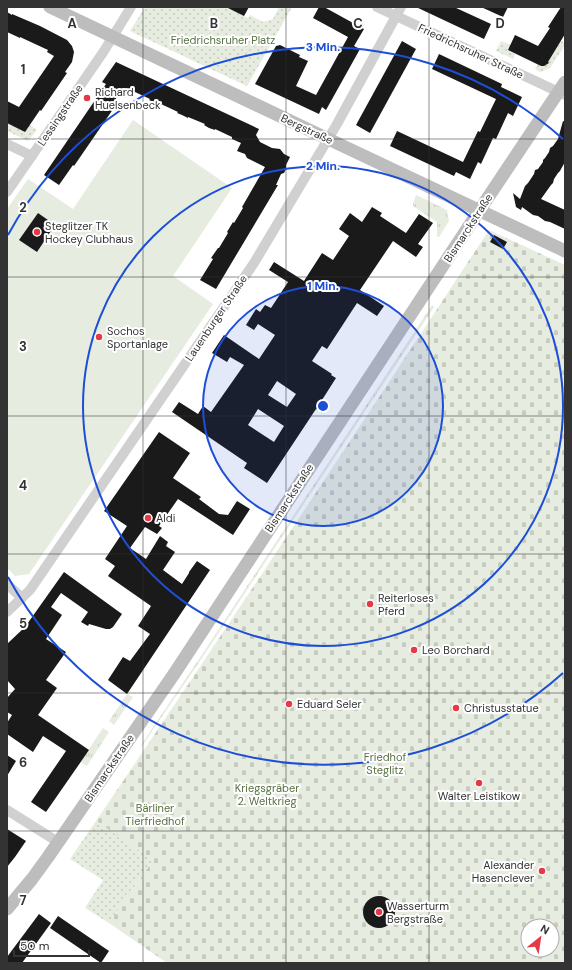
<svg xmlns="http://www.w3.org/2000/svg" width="572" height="970" font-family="'DM Sans',sans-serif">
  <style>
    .grass { fill: url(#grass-tufts) }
    .cemetery { fill: url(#cemetery-stones); fill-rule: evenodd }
    .park { fill: url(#park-dots) }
    .pitch { fill: #e6ecdf }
    .building { fill: #1a1a1a; fill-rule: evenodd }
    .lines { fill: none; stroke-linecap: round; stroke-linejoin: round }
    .street { stroke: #d0d0d0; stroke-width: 10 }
    .secondary { stroke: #bdbdbd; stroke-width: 13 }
    .grid { fill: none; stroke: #333; stroke-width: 1; stroke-opacity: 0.55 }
    .ring { fill: none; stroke: #1d4ed8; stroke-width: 2 }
    .poi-dot { fill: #e63946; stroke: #fff; stroke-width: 1.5 }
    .labels { text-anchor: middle; stroke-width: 4; stroke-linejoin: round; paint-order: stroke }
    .park-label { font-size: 11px; fill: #56703f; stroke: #fff }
    .street-label { font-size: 11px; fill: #333; stroke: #fff }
    .poi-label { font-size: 11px; fill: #333; stroke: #fff; text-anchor: start }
    .grid-label { font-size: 13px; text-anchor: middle; font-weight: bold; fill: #333; stroke: #fff; stroke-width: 4; stroke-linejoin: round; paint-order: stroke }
    .centre { fill: #1d4ed8; stroke: #fff; stroke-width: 2 }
    .ring-label { font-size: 12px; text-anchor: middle; font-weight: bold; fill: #1d4ed8; stroke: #fff; stroke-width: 4; stroke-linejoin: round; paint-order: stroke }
  </style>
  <defs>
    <pattern id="grass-tufts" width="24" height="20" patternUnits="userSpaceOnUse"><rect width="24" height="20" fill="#e6ecdf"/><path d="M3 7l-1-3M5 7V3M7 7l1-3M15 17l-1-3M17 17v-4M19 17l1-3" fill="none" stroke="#c6cbc0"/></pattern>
    <pattern id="cemetery-stones" width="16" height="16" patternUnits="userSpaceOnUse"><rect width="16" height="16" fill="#e6ecdf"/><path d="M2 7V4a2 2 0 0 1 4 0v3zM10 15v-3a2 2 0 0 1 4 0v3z" fill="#c6cbc0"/></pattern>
    <pattern id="park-dots" width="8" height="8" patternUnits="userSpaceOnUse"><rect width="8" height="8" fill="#e6ecdf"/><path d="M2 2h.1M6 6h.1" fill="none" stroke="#c6cbc0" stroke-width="1.8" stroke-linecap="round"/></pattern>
  </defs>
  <rect width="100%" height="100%" fill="#fff"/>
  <g class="grass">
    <polygon points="416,195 447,210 449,221 439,237 437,237 437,222 413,206 413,204"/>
    <polygon points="432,305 434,307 202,658 142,746 141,745 201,656"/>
    <polygon points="127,694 133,697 114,725 109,721"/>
    <polygon points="103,728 109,732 87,766 80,762"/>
  </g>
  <path class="cemetery" d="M489,230l76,35v698h-398l-58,-40 18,-26 -3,-2 3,-5 4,2 22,-32 -57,-39c133,-196 263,-393 393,-591zM528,926h24v24h-24z"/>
  <g class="park">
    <polygon points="145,7 232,7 238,13 248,18 250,15 263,22 273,19 279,7 292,7 247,86 130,31"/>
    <polygon points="501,41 511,45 508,50 515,54 513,59 496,51"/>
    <polygon points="561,41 565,43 565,45 550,68 540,72 535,69 538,64 539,66 544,66"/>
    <polygon points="7,123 30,125 37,130 28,141 7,131"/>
    <polygon points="96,821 153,860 130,893 127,891 124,895 127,897 109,923 85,908 103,880 70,859"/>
  </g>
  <polygon class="pitch" points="133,120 232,188 173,276 213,304 29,574 15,576 7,568 7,209 28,179 73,209"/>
  <g class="building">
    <polygon points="226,7 249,7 244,16"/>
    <polygon points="319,7 324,7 364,29 354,46 360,49 326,110 322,107 319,114 255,84 276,46 280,45 300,55 299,57 308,61 296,86 316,95 348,37 313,18"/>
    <polygon points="416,7 454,7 491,24 484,39"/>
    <polygon points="481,7 508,7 503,17"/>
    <polygon points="561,7 565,7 565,34 548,62 549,63 544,66 541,66 508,50 515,35 538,46 550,28 548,27"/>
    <polygon points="7,12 12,15 12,14 40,26 67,40 72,46 74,52 72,62 65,72 67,73 41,111 40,110 25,132 7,123 7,101 19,107 54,56 47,52 48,50 20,37 20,38 7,32"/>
    <polygon points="402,41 416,49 370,133 356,125"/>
    <polygon points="439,54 502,84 501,87 522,97 513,116 508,113 496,139 493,138 481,164 478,162 470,179 456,172 454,176 390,146 397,131 463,162 478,131 480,132 496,99 432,69"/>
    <polygon points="116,62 259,129 256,135 260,142 272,148 280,149 284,154 290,157 286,165 286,169 284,173 281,174 276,185 278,185 216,289 200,280 213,259 211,258 218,248 219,248 228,233 227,232 233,222 234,223 243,208 242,207 265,167 247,158 245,154 237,151 241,143 232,139 232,137 215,129 215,130 209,128 204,125 205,124 188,117 188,118 182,115 177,113 178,112 161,104 160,105 149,100 150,99 135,92 134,93 123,88 115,100 118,102 74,166 73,165 59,185 44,175 106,84 102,82"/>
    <polygon points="563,121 565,122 565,162 561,169 560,171 558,173 554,179 553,183 551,185 541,199 565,210 565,229 550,222 545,221 538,216 533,215 522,207 521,210 516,207 513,193 520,199 525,186 528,183 534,174 535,170 538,169 543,162 543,160 545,158 549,152 550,148 553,146 558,139"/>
    <path d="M372,207l10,6 -2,3 26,17 13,-19 14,9 -15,21 5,3 -7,10 -23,-16 -33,49 24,16 -7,10 -20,-13 -30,46 -5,-3 -10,15 20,13 -1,1 5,3 -14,22 6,4 -6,9 -6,-4 -49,74 -23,-15 3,-5 -75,-51 7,-10 19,12 5,-8 8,6 33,-47 -14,-8 -3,5 -15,-9 12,-18 35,24 16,-24 -17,-11 -4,6 -8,-5 10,-16 4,3 5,-7 6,3 17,-26 -19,-12 5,-8 30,19 18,-28 11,7 16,-24 -10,-7 11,-16 12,9zM277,381l19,13 -9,13 -19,-12zM258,409l26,17 -10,16 -26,-17z"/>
    <polygon points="38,213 55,225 37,252 19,240"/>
    <polygon points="494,235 507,242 503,249 490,242"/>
    <polygon points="159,432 190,453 173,478 201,497 199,499 219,514 228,515 237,501 250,509 233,535 178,499 159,526 162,528 157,534 145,527 130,548 146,559 160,536 168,542 166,546 175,552 163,570 182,584 189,573 189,572 197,561 210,570 127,694 108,680 123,657 130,661 150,634 138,626 151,606 108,576 115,566 105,559 127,526 104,511"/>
    <polygon points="64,572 122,614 113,627 110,629 106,629 89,624 88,626 81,622 88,612 61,593 51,607 62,615 46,639 66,652 46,680 57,688 38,715 89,750 46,812 31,802 66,751 43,736 33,752 7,734 7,723 12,715 7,712 7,698 15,689 7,680 7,644 25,627"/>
    <polygon points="7,755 16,761 7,776"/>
    <polygon points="7,829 26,841 15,857 7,867"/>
    <circle cx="379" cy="912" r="16"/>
    <polygon points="39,914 51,923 22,963 7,963 7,957"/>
    <polygon points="58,916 109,951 101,963 50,928"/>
  </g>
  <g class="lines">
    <g class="street">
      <polyline points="377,7 565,95"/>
      <polyline points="7,144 32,156"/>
      <polyline points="7,192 104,51 131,7"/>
      <polyline points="7,584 22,598"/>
      <polyline points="7,612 30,590 254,263 337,124 401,7"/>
      <polyline points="7,810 58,842"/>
    </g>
    <g class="secondary">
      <polyline points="50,7 343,146 565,251"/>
      <polyline points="7,909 32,879 48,857 174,674 469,226 565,82"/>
    </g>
  </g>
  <path class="grid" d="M143,7v956M286,7v956M429,7v956M7,139h558M7,277h558M7,416h558M7,554h558M7,693h558M7,831h558"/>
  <circle cx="323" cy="406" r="120" fill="#1d4ed8" fill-opacity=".12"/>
  <g class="ring">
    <circle cx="323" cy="406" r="120"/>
    <circle cx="323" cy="406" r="240"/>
    <path d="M563 673A359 359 0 0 1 8 577M8 235A359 359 0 0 1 563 139"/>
  </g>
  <g class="poi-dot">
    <circle cx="87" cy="98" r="4"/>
    <circle cx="37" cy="232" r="4"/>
    <circle cx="99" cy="337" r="4"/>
    <circle cx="148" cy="518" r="4"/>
    <circle cx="370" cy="604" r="4"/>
    <circle cx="414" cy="650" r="4"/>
    <circle cx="289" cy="704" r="4"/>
    <circle cx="456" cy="708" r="4"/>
    <circle cx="479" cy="783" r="4"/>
    <circle cx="542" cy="871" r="4"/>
    <circle cx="379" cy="912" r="4"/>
  </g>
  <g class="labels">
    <g class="park-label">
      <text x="223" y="44">Friedrichsruher Platz</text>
      <text x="385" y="761">Friedhof<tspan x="385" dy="13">Steglitz</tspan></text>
      <text x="267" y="792">Kriegsgräber<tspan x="267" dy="13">2. Weltkrieg</tspan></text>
      <text x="155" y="812">Bärliner<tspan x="155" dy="13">Tierfriedhof</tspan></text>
    </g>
    <g class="street-label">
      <text transform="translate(471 51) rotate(25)" y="4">Friedrichsruher Straße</text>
      <text transform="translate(60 115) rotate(-56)" y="4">Lessingstraße</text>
      <text transform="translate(307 129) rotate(25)" y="4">Bergstraße</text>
      <text transform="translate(468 228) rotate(-57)" y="4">Bismarckstraße</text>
      <text transform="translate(216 318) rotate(-56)" y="4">Lauenburger Straße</text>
      <text transform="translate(289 498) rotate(-57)" y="4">Bismarckstraße</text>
      <text transform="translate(109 768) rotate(-56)" y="4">Bismarckstraße</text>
    </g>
    <g class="poi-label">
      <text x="95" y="96">Richard<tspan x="95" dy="13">Huelsenbeck</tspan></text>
      <text x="45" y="230">Steglitzer TK<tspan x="45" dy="13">Hockey Clubhaus</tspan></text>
      <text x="107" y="335">Sochos<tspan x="107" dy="13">Sportanlage</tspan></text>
      <text x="156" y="522">Aldi</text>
      <text x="378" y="602">Reiterloses<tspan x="378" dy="13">Pferd</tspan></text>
      <text x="422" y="654">Leo Borchard</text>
      <text x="297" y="708">Eduard Seler</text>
      <text x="464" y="712">Christusstatue</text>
      <text x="479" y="800" text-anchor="middle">Walter Leistikow</text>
      <text x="534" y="869" text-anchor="end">Alexander<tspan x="534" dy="13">Hasenclever</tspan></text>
      <text x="387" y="910">Wasserturm<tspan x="387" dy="13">Bergstraße</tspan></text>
    </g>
  </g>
  <g class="grid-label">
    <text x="72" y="28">A</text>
    <text x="214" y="28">B</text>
    <text x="358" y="28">C</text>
    <text x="500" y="28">D</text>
    <text x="23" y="74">1</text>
    <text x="23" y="212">2</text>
    <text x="23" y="351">3</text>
    <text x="23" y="490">4</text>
    <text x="23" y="628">5</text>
    <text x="23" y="767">6</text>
    <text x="23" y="905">7</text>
  </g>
  <circle cx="323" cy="406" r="6" class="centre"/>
  <g class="ring-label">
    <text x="323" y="51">3 Min.</text>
    <text x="323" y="170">2 Min.</text>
    <text x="323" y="290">1 Min.</text>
  </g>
  <rect width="572" height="970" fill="none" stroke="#333333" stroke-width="16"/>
  <g transform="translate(540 938) rotate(30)"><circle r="19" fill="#ffffff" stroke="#adadad"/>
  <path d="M0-3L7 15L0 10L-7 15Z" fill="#e63946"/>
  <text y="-6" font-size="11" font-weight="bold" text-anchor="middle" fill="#333333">N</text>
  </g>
  <path d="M14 950v6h75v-6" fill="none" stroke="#333333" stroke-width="2"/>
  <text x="20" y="950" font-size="12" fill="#333333" stroke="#ffffff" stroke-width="3" paint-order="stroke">50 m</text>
</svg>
